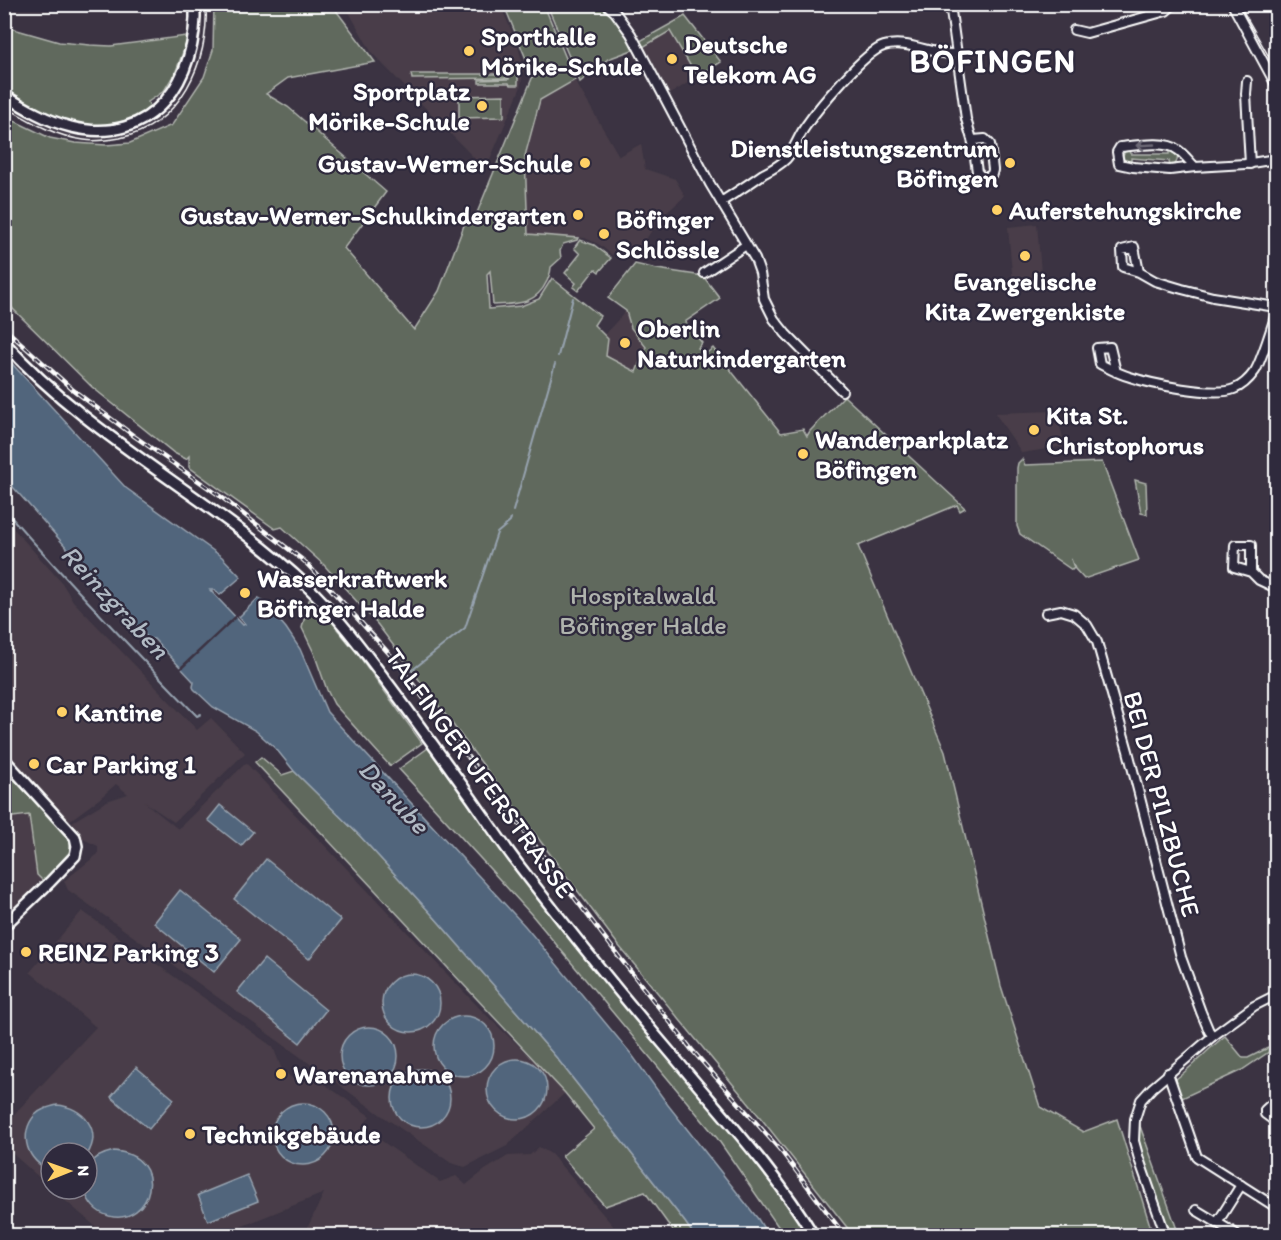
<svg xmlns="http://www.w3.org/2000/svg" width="1281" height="1240" font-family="Itim,sans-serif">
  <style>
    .built { fill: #493e48 }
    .green { fill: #60695d; stroke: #b0b4ae; stroke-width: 1.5 }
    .water { fill: #51657c; stroke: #97a3b0; stroke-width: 1.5 }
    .pier { fill: #3b3342 }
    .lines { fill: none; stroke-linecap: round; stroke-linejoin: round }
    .stream { stroke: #97a3b0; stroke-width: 2 }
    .minor-casing { stroke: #fff; stroke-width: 12 }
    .tertiary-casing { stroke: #fff; stroke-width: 14 }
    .minor { stroke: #2f2a3d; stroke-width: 8 }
    .tertiary { stroke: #2f2a3d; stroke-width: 9 }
    .tram { stroke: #fff; stroke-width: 1.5 }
    .rail-casing { stroke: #fff; stroke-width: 4.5 }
    .rail { stroke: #2f2a3d; stroke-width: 2; stroke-dasharray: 7; stroke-linecap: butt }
    .oneway { stroke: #6d6a77 }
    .poi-dot { fill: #ffd166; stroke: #2f2a3d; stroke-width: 2 }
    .labels { text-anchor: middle; stroke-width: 4.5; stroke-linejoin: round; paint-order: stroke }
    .poi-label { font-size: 26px; font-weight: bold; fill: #fff; stroke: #2f2a3d; text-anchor: start }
    .park-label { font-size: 26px; fill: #b0b4ae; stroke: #2f2a3d }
    .street-label { font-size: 26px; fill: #fff; stroke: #2f2a3d }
    .water-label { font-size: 27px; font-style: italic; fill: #b1bac4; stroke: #2f2a3d }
    .district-label { font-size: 32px; font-weight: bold; letter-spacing: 1.5px; fill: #fff; stroke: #2f2a3d }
  </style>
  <rect width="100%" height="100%" fill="#3b3342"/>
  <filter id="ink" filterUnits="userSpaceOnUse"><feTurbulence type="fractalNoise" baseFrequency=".0167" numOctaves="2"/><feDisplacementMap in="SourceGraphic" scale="12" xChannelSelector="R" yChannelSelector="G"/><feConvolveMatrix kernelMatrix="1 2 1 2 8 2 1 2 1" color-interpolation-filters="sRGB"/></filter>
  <g filter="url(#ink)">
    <g class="built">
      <polygon points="345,5 500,5 517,43 524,68 520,89 488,164 478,162 372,53"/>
      <polygon points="670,31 697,77 670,94 644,47"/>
      <polygon points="575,81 619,156 641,144 645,169 675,179 685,196 660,219 637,252 623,246 612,255 600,245 585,238 528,234 525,156 541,100"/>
      <polygon points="1037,224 1042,285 1013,284 1008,227"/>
      <polygon points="626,311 631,328 646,347 637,372 605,356 608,339 604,335"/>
      <polygon points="1056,411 1065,446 1022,453 995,413"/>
      <polygon points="4,518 62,583 73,601 197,730 211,718 245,753 174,822 143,801 178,829 246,763 484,1013 546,1072 565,1093 507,1146 465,1167 451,1163 381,1115 98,911 68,890 64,881 98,854 98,846 83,839 72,822 107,801 128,794 116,784 99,799 69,821 5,753"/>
      <polygon points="29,815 37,875 43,881 39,882 32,889 32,894 5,915 5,818"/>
      <polygon points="82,911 273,1047 282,1070 298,1083 307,1072 370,1116 362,1127 440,1182 456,1176 466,1185 485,1170 508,1156 530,1155 539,1147 551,1154 621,1235 304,1235 324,1193 220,1235 122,1235 96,1227 52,1189 87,1189 87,1153 51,1153 51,1188 5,1147 4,1125 96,1027 30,972"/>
    </g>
    <g class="green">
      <path d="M214,5h118l43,57 -87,16 -22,16 22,13 98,85 -42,56 70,82 25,-39 27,-71 14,2 -3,-9 56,-137 -29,-71h40l31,75 -35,20 -15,56 3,78 50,4 -1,2 -14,4 -3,7 1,7 -10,9c0,6 -2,9 -4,14 -11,24 -30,23 -54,24l-3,-34 -3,3 2,35 32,-3 18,-7 13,-21 48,38 -6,9 14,14 -2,17 30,16 10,-25 -15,-19 -5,-17 -18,-13 27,-34 22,5 46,7 17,22 -35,24 17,21 -4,5 6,7 9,-7 68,85 22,-4 4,7 3,-5 34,-35 121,112 -5,3 -3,-6 -99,41 87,206 56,234 39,121 43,25 34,-13 36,116h-300l-89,-113 -145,-176 -241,-321 -54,-60 -42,-38 -7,2 -86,-62v-11l-3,3 -12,-6 -82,-66 -79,-78 -8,-11 -1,-182 46,22 25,5 31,2 24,-2 42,-18 32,-48 9,-27z"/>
      <polygon points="547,5 600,5 615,18 635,49 608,59 580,82"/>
      <polygon points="685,16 721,62 697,77 670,31 643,47 640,41"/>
      <path d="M4,25l13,5 42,12 31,3 21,1 75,-10 1,5 -11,30 -12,20 -16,11 3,7c-53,32 -100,11 -146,-20z"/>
      <polygon points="411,74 518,74 518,85 510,85 509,83 479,83 479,80 509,79 509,78 412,79"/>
      <polygon points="504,95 504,117 459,118 459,96"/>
      <path d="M1126,149h4l1,5h38v-5l6,2c4,6 3,10 -2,16h-3l-1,-6 -38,-3v6l-7,-4 -1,-5z"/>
      <polygon points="580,240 594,245 611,258 599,272 595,269 578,291 573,287 576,283 565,273 580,254 574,248"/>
      <polygon points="1022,459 1025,465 1102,462 1139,560 1084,579 1075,569 1071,559 1074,568 1072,570 1020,534 1017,526 1017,468 1018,463"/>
      <polygon points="1135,480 1146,483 1147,514 1141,513"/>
      <polygon points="313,597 340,625 337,629 357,653 422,743 390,766 334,704 327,690 314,653 302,628 309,600"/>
      <polygon points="428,748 520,875 732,1132 797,1218 806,1235 784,1235 717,1138 531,914 399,769"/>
      <polygon points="261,757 282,775 294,771 360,836 435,918 556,1057 685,1222 694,1235 676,1235 645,1192 605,1206 562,1156 594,1129 565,1093 255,762"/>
      <polygon points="5,767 70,839 70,852 43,881 37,875 29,815 5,818"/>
      <path d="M1225,1036l18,22h5l28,-14v3l-34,23 -62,29 -4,-13v-7c17,-13 32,-30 49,-43z"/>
      <polygon points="1139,1118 1140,1126 1179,1235 1170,1235 1142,1157 1138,1142 1138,1124"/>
    </g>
    <g class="water">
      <polygon points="4,355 126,488 222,557 241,577 220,595 215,590 210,590 243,625 245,624 239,617 259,597 286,628 300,649 327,712 525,926 632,1055 668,1105 758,1219 768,1235 694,1235 685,1222 556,1057 435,918 360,836 294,771 277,750 256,731 213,707 194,689 193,687 194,682 154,639 149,639 129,618 5,478"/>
      <polygon points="220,805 253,832 241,846 208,820"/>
      <polygon points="266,859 341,920 309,959 234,899"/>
      <polygon points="180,890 241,939 214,972 154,923"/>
      <polygon points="264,959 326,1010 300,1043 237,992"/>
      <circle cx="411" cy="1003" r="29"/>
      <circle cx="464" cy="1046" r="30"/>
      <circle cx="369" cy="1056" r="29"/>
      <circle cx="517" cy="1089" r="30"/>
      <polygon points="136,1067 174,1099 149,1129 111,1097"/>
      <circle cx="421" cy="1098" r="29"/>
      <circle cx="303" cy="1134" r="31"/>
      <path d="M57,1105c26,2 46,25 30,50v-2h-36v17c-24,-7 -33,-36 -16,-55 6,-6 14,-8 22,-10z"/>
      <path d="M114,1151c57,5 38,76 -5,65 -14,-4 -20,-13 -25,-26l3,-1c0,-24 2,-32 27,-38z"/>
      <polygon points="247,1175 258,1201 208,1221 198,1195"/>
    </g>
    <polygon class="pier" points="259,594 262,597 261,598 258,597 181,670 179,668 237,614"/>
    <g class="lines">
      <g class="stream">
        <polyline points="558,356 573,298"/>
        <path d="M4,509c62,71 127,139 193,207l4,-2"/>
        <polyline points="513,511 555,364"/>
        <polyline points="411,671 465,628 497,533 510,522 511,518"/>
      </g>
      <defs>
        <g id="minor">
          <polyline points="606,4 615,12 631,34 710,184 755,259 760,273 764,299 774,319 786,334 842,391"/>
          <polyline points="950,4 966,119 973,143 977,172 982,177 988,177 992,174 993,170 990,144 985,139 973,140"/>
          <polyline points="1232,4 1276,85"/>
          <polyline points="1074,30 1087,33 1166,11 1174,4"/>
          <polyline points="1247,81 1246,94 1250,164"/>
          <path d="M1195,167c-6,-6 -11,-13 -17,-17 -13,-10 -43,-4 -58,-3l-3,5 2,12 14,3 37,3 25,-3 50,-3 31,-5"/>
          <path d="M721,202c14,-9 28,-18 42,-28 8,-4 17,-9 23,-15 8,-9 12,-22 19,-32 13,-19 59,-75 79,-81 24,-7 48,10 73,8"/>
          <polyline points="1139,272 1134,247 1122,250 1123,267 1139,272 1155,281 1182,289 1213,297 1276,307"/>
          <polyline points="704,273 746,245"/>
          <path d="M1116,372l-6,-25 -13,1 3,16c10,5 19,10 30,13 21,7 84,20 104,12 8,-3 16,-11 21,-18 5,-8 20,-51 21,-60"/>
          <polyline points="1251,572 1234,567 1235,545 1251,545 1251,572 1259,580 1276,588"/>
          <polyline points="1046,613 1061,610 1074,614 1087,625 1097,642 1128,751 1181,957 1201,1012 1209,1031 1213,1036"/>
          <polyline points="1168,1073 1197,1157 1274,1206 1276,1207"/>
          <polyline points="1276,1100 1265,1110 1265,1114 1276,1122"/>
          <polyline points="1196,1210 1236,1234"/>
          <polyline points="1217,1223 1241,1185"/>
          <polyline points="1166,1236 1139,1159 1134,1141 1135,1119 1141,1100 1152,1088 1213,1036 1254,1006 1276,995"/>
        </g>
        <g id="tertiary">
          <path d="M4,95c21,13 43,26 67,32 82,20 127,-48 124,-123"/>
          <path d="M4,342c87,98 209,155 304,245 25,24 46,51 67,79 33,43 65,88 97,133 16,23 32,47 49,69 50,65 101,128 154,190 48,58 100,113 139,178"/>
          <polyline points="4,759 75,837 77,846 75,856 50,882 4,926"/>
        </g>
      </defs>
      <use href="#minor" class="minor-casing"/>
      <use href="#tertiary" class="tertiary-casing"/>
      <use href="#minor" class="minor"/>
      <use href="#tertiary" class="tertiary"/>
      <g class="tram">
        <polyline points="1239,4 1276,69"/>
        <path d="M4,106c26,15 50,30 80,34 12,2 24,0 36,-2 61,-13 89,-76 86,-134"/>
      </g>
      <defs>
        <polyline id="rail" points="4,328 72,389 134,436 220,496 304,561 327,585 394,659 620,958 692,1050 781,1151 845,1236"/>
      </defs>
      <use href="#rail" class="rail-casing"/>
      <use href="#rail" class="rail"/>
    </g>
    <defs><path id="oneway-shaft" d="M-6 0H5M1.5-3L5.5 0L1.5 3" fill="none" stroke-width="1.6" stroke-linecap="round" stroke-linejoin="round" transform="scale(1.5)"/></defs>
    <use class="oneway" href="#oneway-shaft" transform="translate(1145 145) rotate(177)"/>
  </g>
  <g class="poi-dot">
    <circle cx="469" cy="51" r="6"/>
    <circle cx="672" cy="59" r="6"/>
    <circle cx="482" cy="106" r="6"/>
    <circle cx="585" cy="163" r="6"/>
    <circle cx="1010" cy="163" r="6"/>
    <circle cx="997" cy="210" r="6"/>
    <circle cx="578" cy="215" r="6"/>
    <circle cx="604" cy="234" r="6"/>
    <circle cx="1025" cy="256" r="6"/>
    <circle cx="625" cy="343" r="6"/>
    <circle cx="1034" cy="430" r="6"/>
    <circle cx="803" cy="454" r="6"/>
    <circle cx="245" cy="593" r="6"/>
    <circle cx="62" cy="712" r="6"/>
    <circle cx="34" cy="764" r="6"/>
    <circle cx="26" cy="952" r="6"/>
    <circle cx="281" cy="1074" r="6"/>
    <circle cx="190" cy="1134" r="6"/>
  </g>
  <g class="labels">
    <g class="poi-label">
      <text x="481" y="45">Sporthalle<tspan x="481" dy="30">Mörike-Schule</tspan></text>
      <text x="684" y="53">Deutsche<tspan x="684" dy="30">Telekom AG</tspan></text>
      <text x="470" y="100" text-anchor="end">Sportplatz<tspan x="470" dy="30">Mörike-Schule</tspan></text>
      <text x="998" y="157" text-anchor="end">Dienstleistungszentrum<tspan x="998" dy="30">Böfingen</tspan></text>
      <text x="573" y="172" text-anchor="end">Gustav-Werner-Schule</text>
      <text x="1009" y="219">Auferstehungskirche</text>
      <text x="566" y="224" text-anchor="end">Gustav-Werner-Schulkindergarten</text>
      <text x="616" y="228">Böfinger<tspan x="616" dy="30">Schlössle</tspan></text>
      <text x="1025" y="290" text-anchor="middle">Evangelische<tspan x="1025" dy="30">Kita Zwergenkiste</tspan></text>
      <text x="637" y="337">Oberlin<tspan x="637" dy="30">Naturkindergarten</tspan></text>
      <text x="1046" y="424">Kita St.<tspan x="1046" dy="30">Christophorus</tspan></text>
      <text x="815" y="448">Wanderparkplatz<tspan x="815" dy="30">Böfingen</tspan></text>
      <text x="257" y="587">Wasserkraftwerk<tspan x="257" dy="30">Böfinger Halde</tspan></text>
      <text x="74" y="721">Kantine</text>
      <text x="46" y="773">Car Parking 1</text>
      <text x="38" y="961">REINZ Parking 3</text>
      <text x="293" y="1083">Warenanahme</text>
      <text x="202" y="1143">Technikgebäude</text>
    </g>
    <g class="park-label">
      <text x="643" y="604">Hospitalwald<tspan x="643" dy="30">Böfinger Halde</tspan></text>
    </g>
    <g class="street-label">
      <text transform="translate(480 773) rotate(54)" y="9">TALFINGER UFERSTRASSE</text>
      <text transform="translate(1162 804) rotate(75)" y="9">BEI DER PILZBUCHE</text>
    </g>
    <g class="water-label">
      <text transform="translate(115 602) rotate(47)" y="9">Reinzgraben</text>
      <text transform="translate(394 797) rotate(47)" y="9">Danube</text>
    </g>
    <g class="district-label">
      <text x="993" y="72">BÖFINGEN</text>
    </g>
  </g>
  <rect width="1281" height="1240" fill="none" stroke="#2f2a3d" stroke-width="24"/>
  <rect x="12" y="12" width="1257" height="1216" fill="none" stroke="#fff" stroke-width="2" filter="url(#ink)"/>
  <g transform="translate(69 1171) rotate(89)"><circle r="28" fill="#2f2a3d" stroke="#827f8b" stroke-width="1.5"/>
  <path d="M0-4.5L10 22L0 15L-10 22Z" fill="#ffd166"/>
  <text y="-9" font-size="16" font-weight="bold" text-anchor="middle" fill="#ffffff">N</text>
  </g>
</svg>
